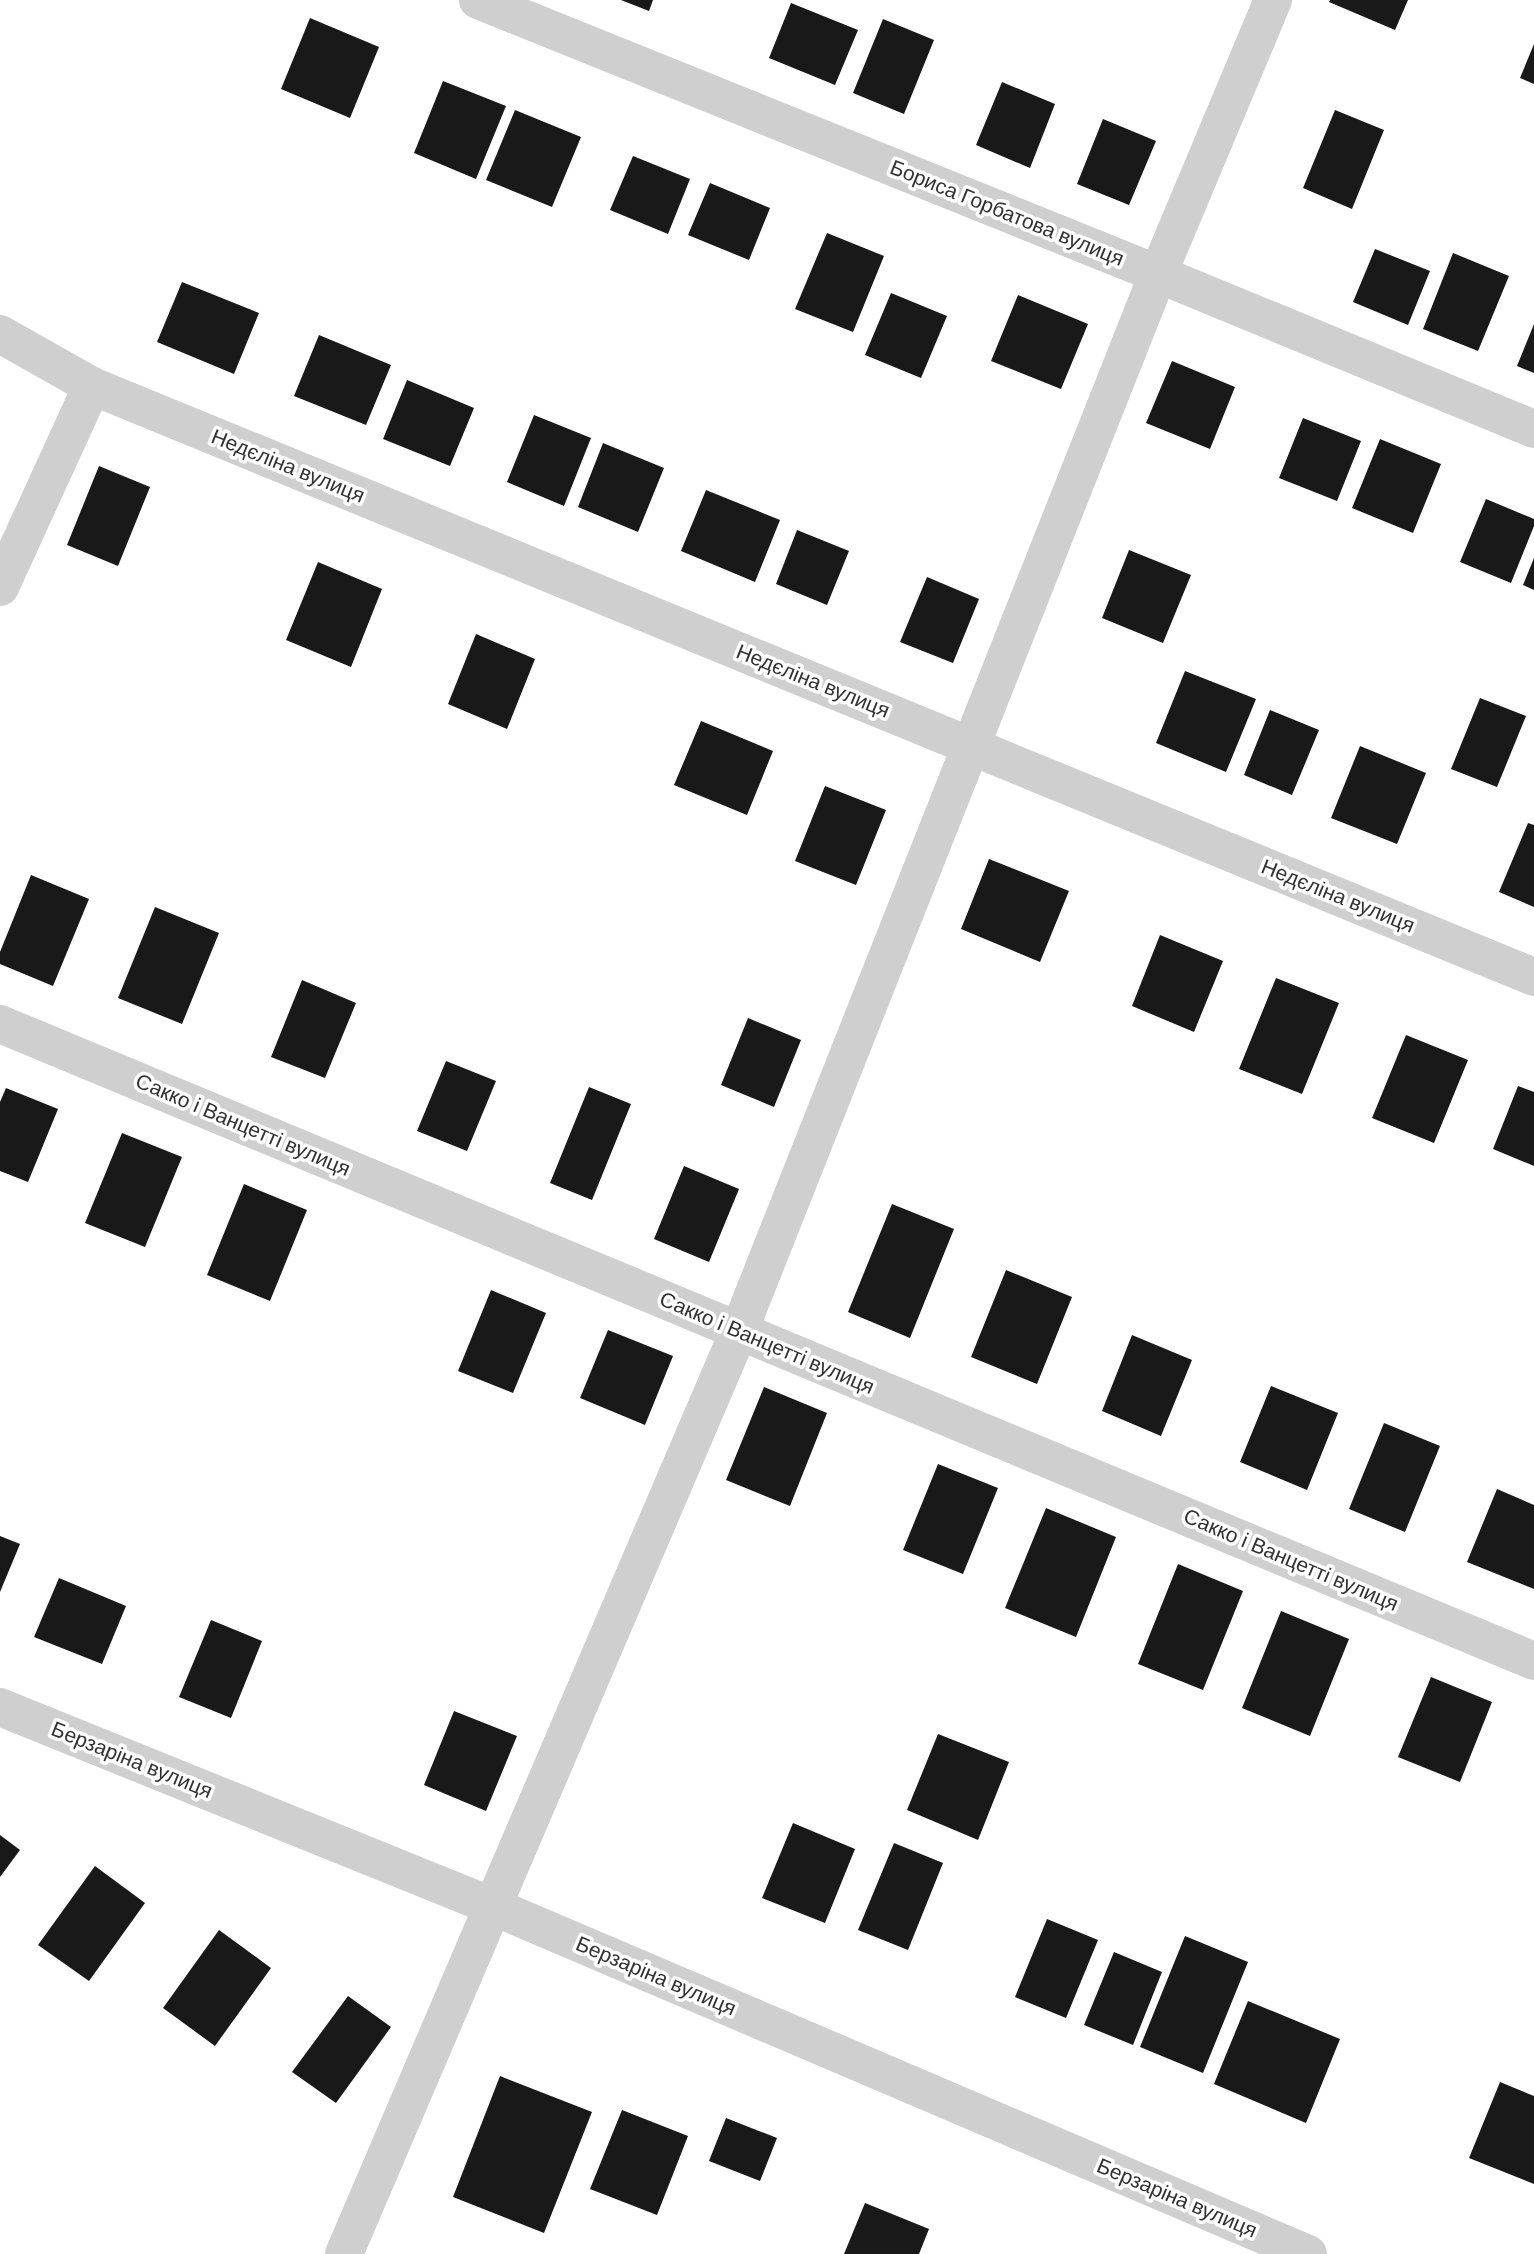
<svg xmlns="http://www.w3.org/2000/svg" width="1534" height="2254" font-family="'DM Sans',sans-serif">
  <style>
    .building { fill: #191919 }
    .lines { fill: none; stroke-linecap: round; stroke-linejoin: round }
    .street { stroke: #cfcfcf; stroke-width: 38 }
    .labels { text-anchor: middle; stroke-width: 7; stroke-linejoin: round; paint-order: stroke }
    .street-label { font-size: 21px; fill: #323232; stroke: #fff }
  </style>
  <rect width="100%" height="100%" fill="#fff"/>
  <g class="building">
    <polygon points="621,0 653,0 649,11"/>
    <polygon points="1330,0 1408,0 1395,30 1329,2"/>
    <polygon points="791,3 858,30 835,85 769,58"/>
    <polygon points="310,18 379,47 350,118 281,89"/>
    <polygon points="883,19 934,40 904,114 853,93"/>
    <polygon points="1534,44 1534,84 1520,78"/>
    <polygon points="443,81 506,106 476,179 414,153"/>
    <polygon points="1002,82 1055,104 1030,168 976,145"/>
    <polygon points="515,110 581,137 552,207 486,180"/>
    <polygon points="1335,110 1384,130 1352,209 1303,188"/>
    <polygon points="1103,119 1156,141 1129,205 1077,184"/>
    <polygon points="633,156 690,179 668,234 610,210"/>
    <polygon points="710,183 770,208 749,260 688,235"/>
    <polygon points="827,233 884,256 853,332 795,309"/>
    <polygon points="1375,249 1430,271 1408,325 1353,302"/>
    <polygon points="1453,253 1509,276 1478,351 1423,329"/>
    <polygon points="182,282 259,313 234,374 157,342"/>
    <polygon points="891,293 947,316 921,378 865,355"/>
    <polygon points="1018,295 1088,324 1061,389 991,361"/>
    <polygon points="1534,324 1534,373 1517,366"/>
    <polygon points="319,335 391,365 366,425 294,396"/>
    <polygon points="1172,361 1235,387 1210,449 1146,423"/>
    <polygon points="407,380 474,408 450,466 383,439"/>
    <polygon points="534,415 591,438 564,506 507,482"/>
    <polygon points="1303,418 1361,441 1337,501 1279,478"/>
    <polygon points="1380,439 1441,464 1413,533 1352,508"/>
    <polygon points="603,443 664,468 638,532 578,507"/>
    <polygon points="99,466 150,487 118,566 67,545"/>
    <polygon points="706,490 780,520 755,582 681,551"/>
    <polygon points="1486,499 1534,519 1534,526 1511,583 1460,562"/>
    <polygon points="797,530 849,551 827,605 776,584"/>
    <polygon points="1129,550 1191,575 1163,643 1102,618"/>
    <polygon points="1534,558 1534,590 1523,585"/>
    <polygon points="318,562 382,589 351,667 286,640"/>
    <polygon points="927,577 979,599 953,663 900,642"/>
    <polygon points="476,634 535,659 507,729 448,704"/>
    <polygon points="1185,671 1256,699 1226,772 1156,743"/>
    <polygon points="1480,698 1526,716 1497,787 1451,769"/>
    <polygon points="1270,710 1319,730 1292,795 1244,775"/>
    <polygon points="701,721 773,751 747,815 674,785"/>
    <polygon points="1360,746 1426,773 1397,844 1331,818"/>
    <polygon points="825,786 886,810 856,885 795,861"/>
    <polygon points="1528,823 1534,825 1534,907 1499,892"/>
    <polygon points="989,859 1069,891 1040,962 961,929"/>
    <polygon points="31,875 89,899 53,986 0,964 0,952"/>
    <polygon points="155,907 219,933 182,1024 118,998"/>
    <polygon points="1160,935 1223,961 1194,1032 1132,1006"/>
    <polygon points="1276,978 1339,1003 1302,1094 1239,1069"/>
    <polygon points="302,980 356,1003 325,1078 271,1057"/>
    <polygon points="748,1018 801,1040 774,1107 721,1085"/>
    <polygon points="1406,1035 1468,1060 1434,1143 1372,1118"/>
    <polygon points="446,1061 496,1081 467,1151 417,1131"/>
    <polygon points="1518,1086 1534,1092 1534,1166 1493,1149"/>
    <polygon points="589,1087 631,1104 592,1200 550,1183"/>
    <polygon points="6,1088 58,1109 28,1182 0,1171 0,1102"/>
    <polygon points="122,1133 182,1157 145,1247 85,1223"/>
    <polygon points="684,1166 739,1189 709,1262 654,1239"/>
    <polygon points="244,1184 307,1210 270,1301 207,1275"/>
    <polygon points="892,1204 954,1229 910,1338 848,1312"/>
    <polygon points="1006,1270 1072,1297 1037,1384 971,1357"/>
    <polygon points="491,1290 546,1313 513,1393 458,1371"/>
    <polygon points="608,1330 673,1356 645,1425 580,1398"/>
    <polygon points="1132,1335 1192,1360 1161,1436 1102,1411"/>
    <polygon points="1271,1386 1338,1413 1307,1490 1240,1462"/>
    <polygon points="764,1387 827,1413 790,1506 726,1480"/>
    <polygon points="1384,1423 1440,1446 1405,1532 1349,1509"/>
    <polygon points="938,1464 998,1488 963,1574 903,1550"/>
    <polygon points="1497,1489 1534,1505 1534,1589 1467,1562"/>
    <polygon points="1046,1508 1116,1537 1076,1637 1005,1608"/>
    <polygon points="0,1536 20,1544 0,1592"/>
    <polygon points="1178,1564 1243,1591 1203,1690 1138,1664"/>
    <polygon points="59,1578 126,1606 102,1664 34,1637"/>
    <polygon points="1281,1611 1349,1639 1310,1736 1242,1708"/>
    <polygon points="211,1620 262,1641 231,1718 179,1697"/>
    <polygon points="1431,1677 1492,1702 1460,1782 1398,1757"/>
    <polygon points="454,1711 517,1736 486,1811 424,1785"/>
    <polygon points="938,1734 1009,1762 978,1840 907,1810"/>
    <polygon points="793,1823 855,1849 825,1923 762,1898"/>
    <polygon points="0,1835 20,1850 0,1877"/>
    <polygon points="894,1843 943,1863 908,1950 858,1930"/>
    <polygon points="95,1866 145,1903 89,1981 38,1945"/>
    <polygon points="1047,1919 1098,1940 1066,2018 1015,1997"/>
    <polygon points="219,1930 271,1968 215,2046 163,2008"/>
    <polygon points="1185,1936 1248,1962 1203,2073 1140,2047"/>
    <polygon points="1114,1952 1162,1972 1133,2045 1084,2025"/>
    <polygon points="348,1996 391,2027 336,2103 292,2072"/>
    <polygon points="1248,2001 1340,2039 1306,2123 1214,2084"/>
    <polygon points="500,2076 592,2112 544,2233 453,2197"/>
    <polygon points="1500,2082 1534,2096 1534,2184 1469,2158"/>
    <polygon points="622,2110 688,2136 657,2215 590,2189"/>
    <polygon points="726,2118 777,2138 760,2181 709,2161"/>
    <polygon points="865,2203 929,2229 919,2254 844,2254"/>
  </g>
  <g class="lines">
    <g class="street">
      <polyline points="478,0 1158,274 1534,429"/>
      <polyline points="0,334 92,386 1534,977"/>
      <polyline points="0,587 92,386"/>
      <polyline points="0,1024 1534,1661"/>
      <polyline points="0,1707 492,1906 1308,2254"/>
      <polyline points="344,2254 739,1331 1158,274 1273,0"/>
    </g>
  </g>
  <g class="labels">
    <g class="street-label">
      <text transform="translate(1007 213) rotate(22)" y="7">Бориса Горбатова вулиця</text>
      <text transform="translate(288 466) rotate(22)" y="7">Недєліна вулиця</text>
      <text transform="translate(813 681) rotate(22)" y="7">Недєліна вулиця</text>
      <text transform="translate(1338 896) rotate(22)" y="7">Недєліна вулиця</text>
      <text transform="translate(243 1125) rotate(23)" y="7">Сакко і Ванцетті вулиця</text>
      <text transform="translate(767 1343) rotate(23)" y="7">Сакко і Ванцетті вулиця</text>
      <text transform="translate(1291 1560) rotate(23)" y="7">Сакко і Ванцетті вулиця</text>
      <text transform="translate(132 1760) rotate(22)" y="7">Берзаріна вулиця</text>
      <text transform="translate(656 1976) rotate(23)" y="7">Берзаріна вулиця</text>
      <text transform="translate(1177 2198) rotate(23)" y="7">Берзаріна вулиця</text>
    </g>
  </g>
</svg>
